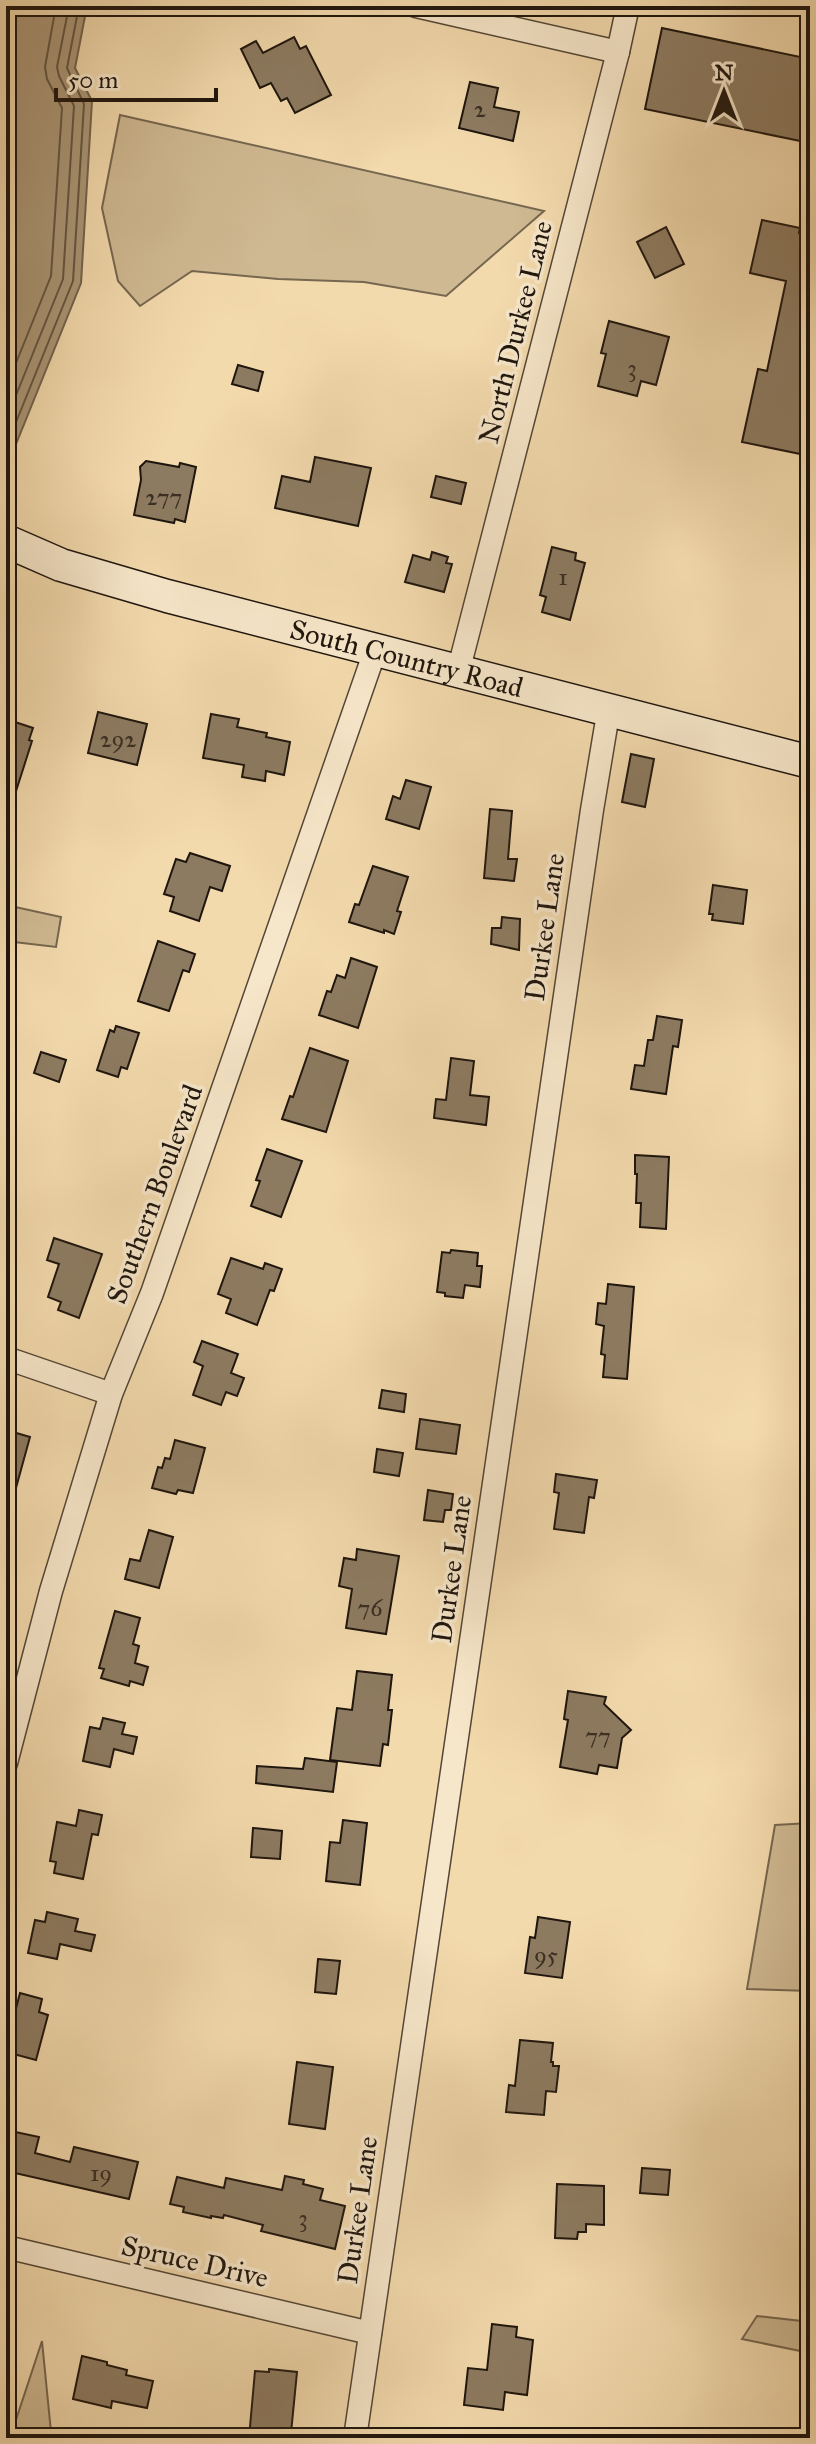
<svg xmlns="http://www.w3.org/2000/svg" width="816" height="2444" font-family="'IM FELL Great Primer',serif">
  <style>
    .green { fill: #cfb992; stroke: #766750; stroke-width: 2 }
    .water { fill: #ab9777; stroke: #73634d; stroke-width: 2 }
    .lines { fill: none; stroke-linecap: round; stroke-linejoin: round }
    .shore { stroke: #645642; stroke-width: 2 }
    .building { fill: #8d7b61; stroke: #1e150e; stroke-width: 2 }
    .minor-casing { stroke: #534636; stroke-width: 25 }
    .secondary-casing { stroke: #1e150e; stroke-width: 35 }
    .minor { stroke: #f7e7ca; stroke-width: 22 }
    .secondary { stroke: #f7e7ca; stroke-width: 32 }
    .labels { text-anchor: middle; stroke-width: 7; stroke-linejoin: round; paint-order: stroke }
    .number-label { font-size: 24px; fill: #3a2e23 }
    .street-label { font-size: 28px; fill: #1e150e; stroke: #f7e7ca }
  </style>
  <rect width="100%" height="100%" fill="#f3daad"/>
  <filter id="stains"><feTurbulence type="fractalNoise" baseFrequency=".0025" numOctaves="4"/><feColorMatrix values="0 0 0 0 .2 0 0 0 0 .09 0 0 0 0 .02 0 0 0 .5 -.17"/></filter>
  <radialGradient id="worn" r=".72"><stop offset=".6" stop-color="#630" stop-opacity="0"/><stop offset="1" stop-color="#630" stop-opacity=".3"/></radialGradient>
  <g class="green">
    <polygon points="120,115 544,211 446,296 364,282 278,279 192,271 140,306 118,281 102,208"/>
    <polygon points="6,905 61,917 56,947 6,941"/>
    <polygon points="810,1426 810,1544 803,1481"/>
    <polygon points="810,1823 810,1991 747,1989 775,1825"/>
    <polygon points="757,2316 810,2322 810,2353 742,2339"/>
    <polygon points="42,2341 51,2432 64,2438 10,2438"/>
  </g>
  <polygon class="water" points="6,6 87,6 75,68 92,101 81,283 6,469"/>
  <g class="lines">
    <g class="shore">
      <polyline points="6,388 51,276 62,108 47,79 45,67 56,6"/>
      <polyline points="6,420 63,279 74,106 59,76 57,67 69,6"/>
      <polyline points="6,447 73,281 84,104 67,68 79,6"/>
    </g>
  </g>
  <g class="building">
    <polygon points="662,28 810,59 810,143 645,109"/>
    <polygon points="294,37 300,49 306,46 331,95 295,113 287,98 281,101 271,83 260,88 241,49 256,41 263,53"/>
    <polygon points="470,82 498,88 494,107 519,112 513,141 459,128"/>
    <polygon points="762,220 800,228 799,233 810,235 810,456 742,442 758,369 767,371 786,281 750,273"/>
    <polygon points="666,227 684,264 655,278 637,242"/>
    <polygon points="609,321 669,337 656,385 641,381 637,396 598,386 606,354 601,353"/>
    <polygon points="238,365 263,372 258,391 232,384"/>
    <polygon points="315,457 371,468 358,526 275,508 282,476 310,482"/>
    <polygon points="146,461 179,467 180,463 196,467 185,522 175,519 174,523 134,515 141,480 140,467"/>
    <polygon points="436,476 466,483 461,504 431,497"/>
    <polygon points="552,547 576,553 575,560 585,563 570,620 542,612 546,597 540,595"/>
    <polygon points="432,552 448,557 446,563 452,564 444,592 405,582 413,555 430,560"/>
    <polygon points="98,712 147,724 137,765 88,753"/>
    <polygon points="211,714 239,719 237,727 267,733 266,737 290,742 284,775 266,771 265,781 242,777 244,765 203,758"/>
    <polygon points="6,719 33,728 29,740 32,741 10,810 6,810"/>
    <polygon points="631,754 654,759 645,807 622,802"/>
    <polygon points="406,780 431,787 419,829 386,819 393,796 400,799"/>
    <polygon points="490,809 512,811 508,859 517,859 514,881 484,878"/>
    <polygon points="190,853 230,866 222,891 210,887 199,921 170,911 174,897 164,894 176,859 186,862"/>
    <polygon points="373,866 408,877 397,911 401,912 394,934 384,930 384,933 349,922 355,904 359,905"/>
    <polygon points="713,885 747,890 743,924 712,920 713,914 709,914"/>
    <polygon points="502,917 520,919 519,950 491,944 492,928 501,928"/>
    <polygon points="158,941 195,954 189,972 183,970 169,1011 138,1001"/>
    <polygon points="351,958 377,967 358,1028 319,1015 327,991 331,992 337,975 345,978"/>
    <polygon points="657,1016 682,1020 678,1047 673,1046 666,1094 631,1089 635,1065 644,1066 648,1040 653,1040"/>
    <polygon points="116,1026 139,1033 127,1069 121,1067 118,1077 97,1070 110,1030 114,1032"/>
    <polygon points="310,1048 348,1061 326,1132 282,1119 290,1096 293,1097"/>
    <polygon points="41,1052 66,1060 59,1082 34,1073"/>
    <polygon points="451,1058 474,1061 470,1095 489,1097 486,1125 434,1118 436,1099 446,1100"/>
    <polygon points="267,1149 302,1161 281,1217 251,1206 260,1181 256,1180"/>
    <polygon points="635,1155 669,1157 666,1229 640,1227 641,1203 636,1203 637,1174 635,1174"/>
    <polygon points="54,1238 102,1254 79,1318 58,1310 61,1302 48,1297 59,1264 47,1260"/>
    <polygon points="451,1250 478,1253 477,1266 482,1266 480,1287 465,1285 463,1298 445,1296 445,1293 437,1292 442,1252 450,1253"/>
    <polygon points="231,1258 263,1269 265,1263 282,1269 274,1291 270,1290 257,1325 226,1313 231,1299 218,1294"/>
    <polygon points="608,1284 634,1287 627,1379 603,1377 605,1355 601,1354 604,1326 596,1324 598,1303 606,1304"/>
    <polygon points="202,1341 238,1354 231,1373 244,1378 237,1396 226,1392 221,1405 193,1395 203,1366 194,1362"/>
    <polygon points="382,1390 406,1394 404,1412 379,1408"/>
    <polygon points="420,1419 460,1425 456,1454 416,1449"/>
    <polygon points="6,1430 30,1437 11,1506 6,1505"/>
    <polygon points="175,1440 205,1448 193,1493 178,1490 176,1494 152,1488 158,1467 162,1468 165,1458 170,1459"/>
    <polygon points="377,1449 403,1453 399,1476 374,1472"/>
    <polygon points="556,1474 597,1480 594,1498 589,1497 584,1533 554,1529 559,1493 554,1492"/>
    <polygon points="428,1490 453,1494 451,1510 445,1510 443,1522 424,1520"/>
    <polygon points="149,1530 173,1537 159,1588 125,1579 130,1559 140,1561"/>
    <polygon points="357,1549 399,1556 386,1634 346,1628 352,1589 339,1586 344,1558 356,1560"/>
    <polygon points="115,1611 140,1618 133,1644 139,1646 135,1663 148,1667 143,1685 130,1681 129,1686 101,1678 104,1669 99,1668"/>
    <polygon points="357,1671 392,1675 388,1710 392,1710 388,1745 383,1744 380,1766 330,1760 337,1708 352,1710"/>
    <polygon points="568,1691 606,1697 604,1704 631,1730 622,1738 617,1768 599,1765 597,1774 560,1767 568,1720 564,1719"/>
    <polygon points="103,1718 125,1723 122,1734 137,1737 133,1754 114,1749 110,1767 83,1761 90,1727 100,1729"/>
    <polygon points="305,1758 337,1762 333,1792 256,1783 257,1766 303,1769"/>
    <polygon points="79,1810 102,1815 98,1835 92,1834 83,1879 54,1873 56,1862 50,1861 57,1822 76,1826"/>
    <polygon points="343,1820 367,1823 360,1885 326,1881 330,1842 340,1843"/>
    <polygon points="253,1828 282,1831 280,1859 251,1857"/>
    <polygon points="47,1912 78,1919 75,1931 95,1935 91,1951 60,1944 57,1959 28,1953 35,1920 45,1922"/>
    <polygon points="538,1917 570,1922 562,1978 525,1973 530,1937 535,1938"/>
    <polygon points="318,1959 340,1961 336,1994 315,1992"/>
    <polygon points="20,1993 42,1999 39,2012 48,2015 36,2060 6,2052 6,2014 14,2016"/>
    <polygon points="520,2040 553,2043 551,2062 553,2062 553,2066 559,2066 556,2092 546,2091 544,2115 506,2112 509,2085 515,2086"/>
    <polygon points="297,2062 333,2067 325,2129 289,2124"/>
    <polygon points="6,2130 39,2137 35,2153 70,2162 74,2147 138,2162 129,2199 6,2171"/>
    <polygon points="642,2168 670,2170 668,2195 640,2193"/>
    <polygon points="285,2176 304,2180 303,2184 323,2189 320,2200 345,2206 335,2249 261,2231 263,2225 224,2215 223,2218 211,2216 211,2218 183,2212 184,2207 170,2204 177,2177 224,2188 226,2178 282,2190"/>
    <polygon points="557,2184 604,2186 604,2225 586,2224 586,2232 578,2232 577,2239 555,2238"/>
    <polygon points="492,2324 517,2327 516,2337 533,2340 527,2395 505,2392 503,2410 464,2405 468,2368 487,2370"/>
    <polygon points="82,2356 107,2362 107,2365 127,2370 126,2375 153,2381 147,2408 112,2401 111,2408 73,2399"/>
    <polygon points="269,2369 297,2372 291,2433 286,2433 286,2438 249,2438 255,2371 269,2372"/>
  </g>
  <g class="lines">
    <defs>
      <g id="minor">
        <polyline points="416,6 618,52"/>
        <polyline points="458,672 618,52 628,6"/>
        <polyline points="6,1358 111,1394"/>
        <polyline points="6,1763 51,1591 111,1394 152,1293 375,651"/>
        <polyline points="6,2247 370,2333"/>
        <polyline points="355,2438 592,810 609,708"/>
      </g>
      <g id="secondary">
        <path id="s1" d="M6,541l55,24 106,31 643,166"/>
      </g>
    </defs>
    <use href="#minor" class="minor-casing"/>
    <use href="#secondary" class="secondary-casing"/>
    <use href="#minor" class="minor"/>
    <use href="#secondary" class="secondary"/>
  </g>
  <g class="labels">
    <g class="number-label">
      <text x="480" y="117">2</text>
      <text x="632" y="376">3</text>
      <text x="164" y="505">277</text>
      <text x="563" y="585">1</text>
      <text x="118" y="747">292</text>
      <text x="370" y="1616">76</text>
      <text x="598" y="1744">77</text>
      <text x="546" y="1963">95</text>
      <text x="101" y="2181">19</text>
      <text x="303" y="2226">3</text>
    </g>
    <g class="street-label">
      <text transform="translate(515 332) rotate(-76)" y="10">North Durkee Lane</text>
      <text dy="10" stroke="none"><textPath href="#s1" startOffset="418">South Country Road</textPath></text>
      <text transform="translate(544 927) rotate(-82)" y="10">Durkee Lane</text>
      <text transform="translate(154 1194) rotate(-70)" y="10">Southern Boulevard</text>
      <text transform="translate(451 1569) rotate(-82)" y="10">Durkee Lane</text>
      <text transform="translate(357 2210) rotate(-82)" y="10">Durkee Lane</text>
      <text transform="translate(195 2261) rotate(13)" y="10">Spruce Drive</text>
    </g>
  </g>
  <rect width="816" height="2444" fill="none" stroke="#f3daad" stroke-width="32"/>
  <rect x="8" y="8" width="800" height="2428" fill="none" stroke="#1e150e" stroke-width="4"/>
  <rect x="16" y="16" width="784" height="2412" fill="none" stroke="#1e150e" stroke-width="2"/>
  <g transform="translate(724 92)" stroke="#f7e7ca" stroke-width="6" paint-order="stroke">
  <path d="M0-6L14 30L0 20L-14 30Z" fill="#1e150e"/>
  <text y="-12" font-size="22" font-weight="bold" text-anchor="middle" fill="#1e150e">N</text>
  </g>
  <path d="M56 88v12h160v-12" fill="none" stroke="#1e150e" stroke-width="4"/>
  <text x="68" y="88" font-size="24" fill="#1e150e" stroke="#f7e7ca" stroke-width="6" paint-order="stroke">50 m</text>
  <rect width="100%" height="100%" filter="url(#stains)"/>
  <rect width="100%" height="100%" fill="url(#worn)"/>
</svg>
